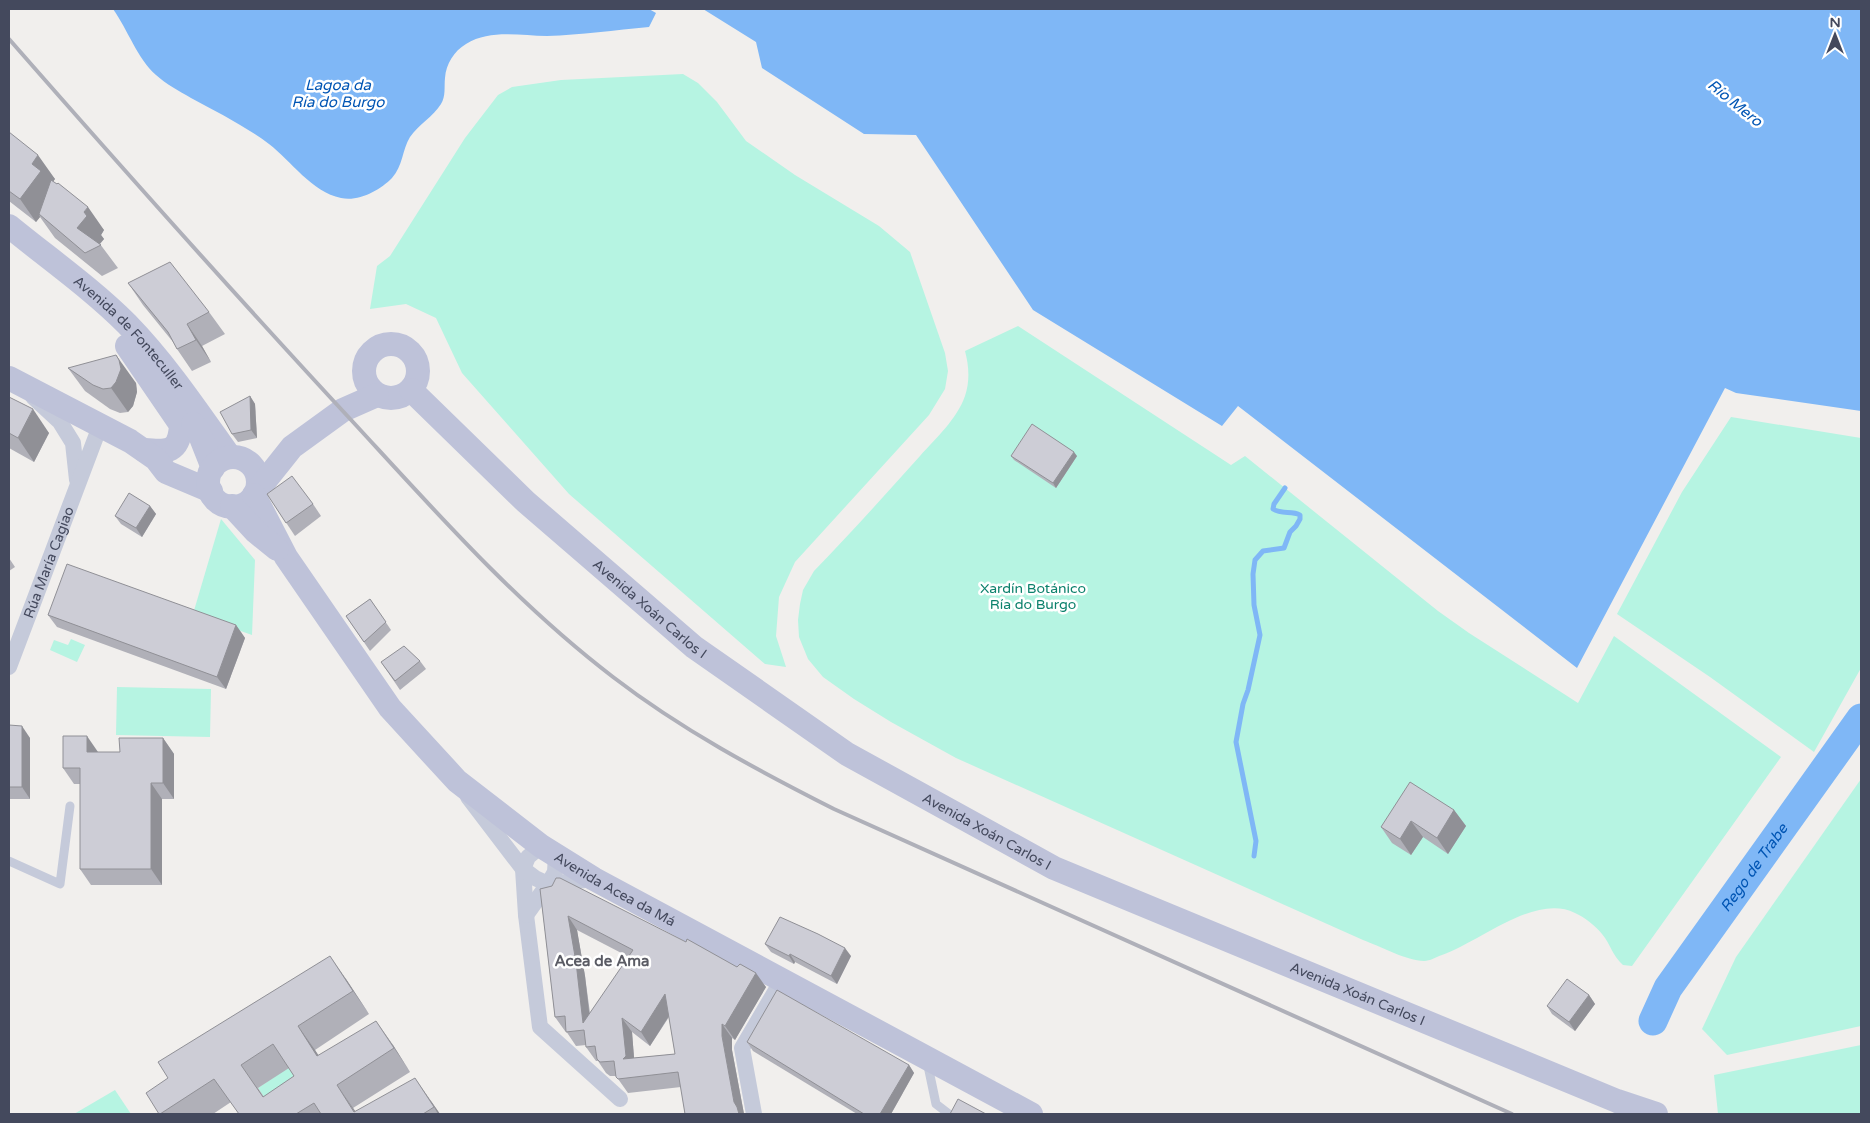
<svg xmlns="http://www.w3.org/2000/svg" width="1870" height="1123" font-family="'Varela Round',sans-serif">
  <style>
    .green { fill: #b6f4e2 }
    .water { fill: #7fb7f6 }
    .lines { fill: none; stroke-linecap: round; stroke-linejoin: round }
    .stream { stroke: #7fb7f6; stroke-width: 5 }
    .river { stroke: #7fb7f6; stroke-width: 29 }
    .lane { stroke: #c5cada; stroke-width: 9 }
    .street { stroke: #c5cada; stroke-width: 16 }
    .secondary { stroke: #bec2d9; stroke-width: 24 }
    .rail { stroke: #afb0b9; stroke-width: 4 }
    .wall { fill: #b0b0b8; fill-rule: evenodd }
    .shaded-wall { fill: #909096 }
    .building { fill: #cdcdd6; stroke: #909096; fill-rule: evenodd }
    .labels { text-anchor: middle; stroke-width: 5; stroke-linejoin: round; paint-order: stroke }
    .street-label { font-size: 14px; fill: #44495d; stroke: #fff }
    .park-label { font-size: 14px; fill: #0c816c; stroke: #fff }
    .water-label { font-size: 15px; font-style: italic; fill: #0055b4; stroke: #fff }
    .neighbourhood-label { font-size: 15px; font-weight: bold; fill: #5a5b64; stroke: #fff }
  </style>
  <rect width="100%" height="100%" fill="#f1efed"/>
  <g class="green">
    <polygon points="683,74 698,83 717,102 746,141 795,175 879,226 910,252 945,353 948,371 945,389 929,415 795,562 779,597 776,636 786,667 765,664 569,494 462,373 436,318 406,304 370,309 377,266 390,256 465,138 498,95 512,87 561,80"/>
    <path d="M1018,326l213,139 14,-9 193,155 31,22 109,70 36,-67 167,121 -149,209 -9,-1c-11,-10 -12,-20 -21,-31 -6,-8 -18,-17 -27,-21 -40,-20 -95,29 -133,42 -6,2 -12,6 -18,6 -17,0 -44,-15 -61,-21l-407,-182 -65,-36 -37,-23 -31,-22 -15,-18 -9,-22 -1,-17 2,-16 3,-14 11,-19c36,-37 71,-76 106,-115 16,-18 37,-37 45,-60 5,-15 4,-30 0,-45z"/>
    <polygon points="1731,417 1861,438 1861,668 1814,752 1710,677 1617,614 1682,492"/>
    <polygon points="221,519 255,560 252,635 193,614"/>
    <polygon points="71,639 85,645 77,662 50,650 54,640 68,645"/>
    <polygon points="117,687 211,689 210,737 116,735"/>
    <polygon points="1861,779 1861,1026 1727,1055 1702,1029 1736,957"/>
    <polygon points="1861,1045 1861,1114 1718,1114 1714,1075"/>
    <polygon points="289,1067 311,1100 275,1114 258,1088"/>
    <polygon points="115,1090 131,1114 74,1114"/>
  </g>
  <g class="water">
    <path d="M113,9h536l7,4 -7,14c-34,3 -68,8 -102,9 -28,0 -56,-7 -81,8 -12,7 -20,20 -21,34 -1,9 1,18 -4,26 -8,13 -22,20 -31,33 -8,13 -7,29 -18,41 -12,12 -33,24 -51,20 -29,-6 -50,-37 -72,-54 -24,-18 -52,-32 -78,-46 -12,-7 -25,-14 -35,-23 -19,-17 -28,-45 -43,-66z"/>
    <polygon points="703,9 1861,9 1861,411 1736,393 1725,388 1577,668 1238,406 1222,426 1033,310 916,135 864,134 762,68 756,42"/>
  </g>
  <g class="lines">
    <path class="stream" d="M1254,856l2,-15 -20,-99 7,-38 5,-14 12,-55 -6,-30 -1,-31 2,-14 8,-9 21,-3 6,-16 6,-6 4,-7v-4c-8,-5 -18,0 -27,-6l1,-5 11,-16"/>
    <path class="river" id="s1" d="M1653,1021l15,-33 193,-270"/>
    <g class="lane">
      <polyline points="9,861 60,884 70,806"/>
      <polyline points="927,1061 936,1104 949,1114"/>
    </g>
    <g class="street">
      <polyline points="33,397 60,422 73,443 77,480"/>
      <path id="s2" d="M9,667l91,-241"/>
      <polyline points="468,797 523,869 526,915 540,1027 620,1099"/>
      <polyline points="541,846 528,857 523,869 535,878 548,884 555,872 556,855"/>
      <polyline points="526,915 548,884 594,879"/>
      <polyline points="754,1114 742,1048 782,980"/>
    </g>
    <g class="secondary">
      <path id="s3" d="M9,226c39,32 82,62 118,98 39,40 71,88 103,133"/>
      <circle cx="391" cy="371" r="27"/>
      <path d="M127,346l54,79c-2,28 -13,27 -37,25"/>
      <polyline points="9,378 130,441 156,459 166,472 211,491"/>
      <path id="s4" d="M411,390l115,112 168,145 153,107 207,114 563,233 39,13"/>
      <polyline points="193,424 198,430 213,468"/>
      <circle cx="233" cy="482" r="25"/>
      <polyline points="257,491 292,447 343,410 377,395"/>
      <path id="s5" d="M254,495l32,62 104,151 67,73 84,65 53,33 437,235"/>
      <polyline points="232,506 256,532 277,549"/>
    </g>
    <path class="rail" d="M9,39c113,129 227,257 344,383 82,89 163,181 260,255 69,53 144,93 221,132l678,305"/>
  </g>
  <g class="wall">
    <polygon points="9,132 55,179 53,181 104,230 101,235 104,239 100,244 118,268 102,276 55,238 40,217 36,222 9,201"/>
    <polygon points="128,283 209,312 225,334 202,346 211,362 192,371 177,349 173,342 143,305"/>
    <polygon points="68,368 136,383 137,392 133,406 128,412 120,413 110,409 85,391"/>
    <polygon points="250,396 255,404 257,438 238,442 232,434"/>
    <polygon points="9,397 49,433 34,462 9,448"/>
    <polygon points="1011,456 1077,456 1056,488 1014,460"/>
    <polygon points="267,494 313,504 321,516 295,536"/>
    <polygon points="150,506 156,514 142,537 121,524 115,516"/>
    <polygon points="9,558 15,567 9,571"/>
    <polygon points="370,599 391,630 370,651 346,616"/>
    <polygon points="48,615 236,625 245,638 226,689 57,627"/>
    <polygon points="420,661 426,669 400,690 381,662"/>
    <polygon points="9,725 30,738 30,799 9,799"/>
    <polygon points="163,738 174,754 174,799 162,799 162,885 91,885 80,869 80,784 74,784 63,768 98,752 120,752"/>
    <polygon points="1454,810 1466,826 1448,854 1423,837 1411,855 1392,843 1381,827"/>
    <path d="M540,889l146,53 80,45 -31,53 -3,-2v12l12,64h-59l-4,-27 -53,6 -12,-17h-6l-4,-3 -8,-12h-2l-10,-14v-2l-10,1 -10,-15h-1l-10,-14zM577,930l52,27 -39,56 -5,-37zM669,1017l6,37 -41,4 -2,-26 18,14z"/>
    <polygon points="765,944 851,956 837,984 795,962 794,964 771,952"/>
    <path d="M346,979l23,35 -54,36 3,5 75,-10 17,27 -57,36 3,4 75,-11 9,13h-201l-8,-12 -18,12h-54zM289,1068l5,8 -30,21 -6,-9z"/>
    <polygon points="1589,995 1595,1004 1575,1031 1552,1014 1547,1006"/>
    <polygon points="747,1042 909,1065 914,1073 891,1114 857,1114 753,1051"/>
  </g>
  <g class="shaded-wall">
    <polygon points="38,155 55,179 51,185 39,214 40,217 36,222 20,199 32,164"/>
    <polygon points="88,207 104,230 101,235 104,239 97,247 77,228 84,212"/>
    <polygon points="187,324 202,346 211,362 196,340"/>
    <polygon points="116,355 136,383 137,392 133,406 128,412 111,388"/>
    <polygon points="250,396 255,404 257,438 251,430"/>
    <polygon points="33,409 49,433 34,462 18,438"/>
    <polygon points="1074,452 1077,456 1056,488 1053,483"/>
    <polygon points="150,506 156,514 142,537 136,528"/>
    <polygon points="236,625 245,638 226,689 217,677"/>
    <polygon points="22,726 30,738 30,799 22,787"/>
    <polygon points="87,736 98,752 87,752"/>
    <polygon points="163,738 174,754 174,799 163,783"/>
    <polygon points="151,783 162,799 162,885 151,869"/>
    <polygon points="1454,810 1466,826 1448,854 1437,838"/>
    <polygon points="1411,821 1423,837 1411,855 1400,839"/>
    <polygon points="568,916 577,930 585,976 592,1037 583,1023"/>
    <polygon points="845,948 851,956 837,984 831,976"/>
    <polygon points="790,954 795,962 794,964 789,956"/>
    <polygon points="330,956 346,979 369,1014 353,991"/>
    <polygon points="756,973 766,987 735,1040 725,1026"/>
    <polygon points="665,994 674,1008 650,1046 641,1032"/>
    <polygon points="1589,995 1595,1004 1575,1031 1569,1022"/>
    <polygon points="622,1018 632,1032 635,1070 623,1059"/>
    <polygon points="376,1021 393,1045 410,1072"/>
    <polygon points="722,1024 732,1038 732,1050 744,1114 739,1114 734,1102 722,1036"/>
    <polygon points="298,1026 315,1050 334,1079 317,1056"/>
    <polygon points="909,1065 914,1073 891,1114 880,1114"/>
    <polygon points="415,1078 431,1101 440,1114 438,1114 434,1107"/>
    <polygon points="337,1085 353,1108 357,1114 356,1114"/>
  </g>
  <g class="building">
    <polygon points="9,132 38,155 32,164 41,171 20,199 9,191"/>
    <polygon points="51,180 57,184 58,183 88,207 84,212 87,216 77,228 101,245 85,253 39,214"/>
    <polygon points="170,262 209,312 187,324 196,340 177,349 168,332 128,283"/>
    <polygon points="116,355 119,360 121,369 116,382 111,388 103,389 93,385 68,368"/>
    <polygon points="250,396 251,430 232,434 220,412"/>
    <polygon points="9,397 33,409 18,438 9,433"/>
    <polygon points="1032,424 1074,452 1053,483 1011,456"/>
    <polygon points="292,476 313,504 286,523 267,494"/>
    <polygon points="129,493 150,506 136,528 115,516"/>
    <polygon points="67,564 236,625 217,677 48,615"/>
    <polygon points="370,599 386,622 364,642 346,616"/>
    <polygon points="404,646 420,661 395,681 381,662"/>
    <polygon points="9,725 22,726 22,787 9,787"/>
    <polygon points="63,736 87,736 87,752 120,752 119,738 163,738 163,783 151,783 151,869 80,869 80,768 63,768"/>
    <polygon points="1410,782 1454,810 1437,838 1411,821 1400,839 1381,827"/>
    <path d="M556,878h4l126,64 1,-3 50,28 3,-3 16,9 -31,53 -3,-2v12l12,66 3,5 2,7h-54l-7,-42 -60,7 -2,-2 -2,-16 -14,1 -3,-3 -2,-13 -9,1 -2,-17 -18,2 -1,-16 -10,1 -15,-128 12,-3zM568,916l65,34 -50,73 -7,-61zM665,994l10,60 -52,5 3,-3 -4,-38 19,14z"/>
    <polygon points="780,917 818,934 845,948 831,976 790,954 789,956 765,944"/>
    <path d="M330,956l23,35 -55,35 19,30 59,-35 18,27 -57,37 17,27 61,-34 19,29 -11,7h-102l-7,-11 -18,11h-57l-25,-35 -54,35h-1l-13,-21 22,-15 -10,-16zM273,1044l21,32 -31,21 -22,-32z"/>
    <polygon points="1567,979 1589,995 1569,1022 1547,1006"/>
    <polygon points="777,990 909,1065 880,1114 864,1114 747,1042"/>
    <polygon points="958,1099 986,1114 950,1114"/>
  </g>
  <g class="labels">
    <g class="street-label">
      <text dy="5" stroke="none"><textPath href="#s3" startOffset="161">Avenida de Fonteculler</textPath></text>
      <text dy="5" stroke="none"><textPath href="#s2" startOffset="112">Rúa María Cagiao</textPath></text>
      <text dy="5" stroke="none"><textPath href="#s4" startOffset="324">Avenida Xoán Carlos I</textPath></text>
      <text dy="5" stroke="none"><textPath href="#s4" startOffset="729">Avenida Xoán Carlos I</textPath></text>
      <text dy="5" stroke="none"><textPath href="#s5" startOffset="544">Avenida Acea da Má</textPath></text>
      <text dy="5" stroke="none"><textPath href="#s4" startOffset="1134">Avenida Xoán Carlos I</textPath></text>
    </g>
    <g class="park-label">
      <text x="1033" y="593">Xardín Botánico<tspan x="1033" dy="16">Ría do Burgo</tspan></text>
    </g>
    <g class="water-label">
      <text x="338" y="90">Lagoa da<tspan x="338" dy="17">Ría do Burgo</tspan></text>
      <text transform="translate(1735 103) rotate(39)" y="5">Río Mero</text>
      <text dy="5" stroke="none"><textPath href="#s1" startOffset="184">Rego de Trabe</textPath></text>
    </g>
    <g class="neighbourhood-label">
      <text x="602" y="966">Acea de Ama</text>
    </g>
  </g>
  <rect width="1870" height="1123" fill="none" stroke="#44495d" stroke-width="20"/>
  <g transform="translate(1835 35)" stroke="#ffffff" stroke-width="4" paint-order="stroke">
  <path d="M0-4L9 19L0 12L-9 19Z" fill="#44495d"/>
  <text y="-8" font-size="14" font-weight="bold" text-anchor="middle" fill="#44495d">N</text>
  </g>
</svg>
